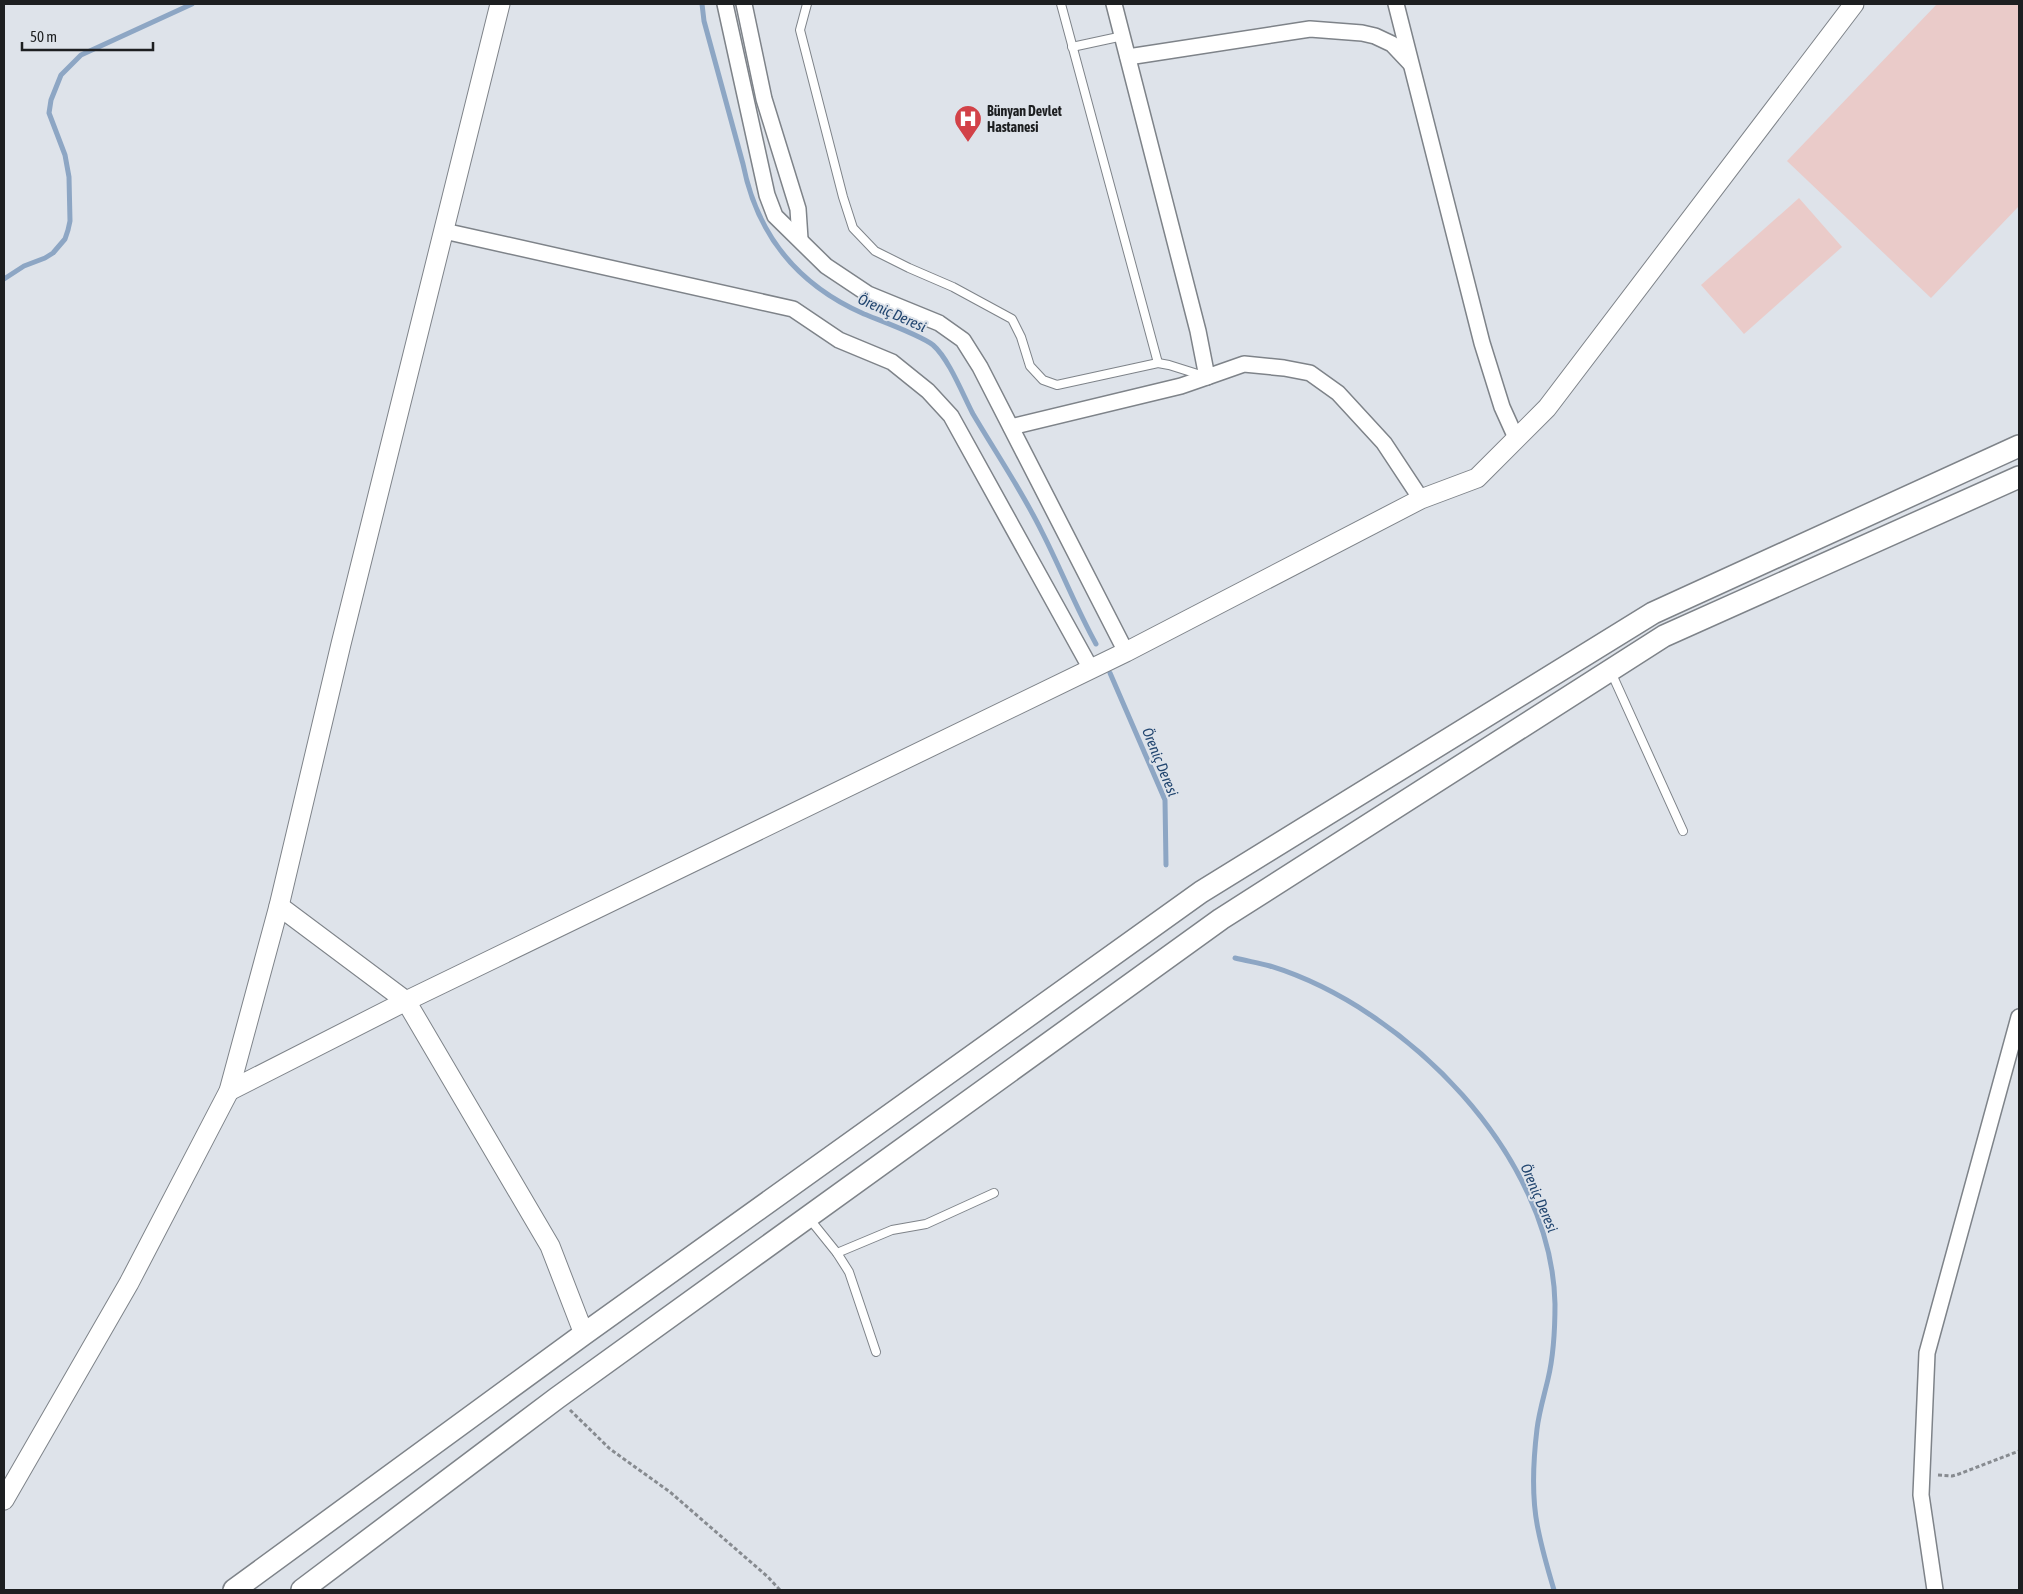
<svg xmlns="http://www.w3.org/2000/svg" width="2023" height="1594" font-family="'Asap Condensed',sans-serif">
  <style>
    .green { fill: #eacbc9 }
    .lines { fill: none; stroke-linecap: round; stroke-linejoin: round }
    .stream { stroke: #8da6c4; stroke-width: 5 }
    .service-casing { stroke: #7e8389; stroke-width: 10 }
    .minor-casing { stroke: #7e8389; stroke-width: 18 }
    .tertiary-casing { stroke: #7e8389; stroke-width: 21 }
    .secondary-casing { stroke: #7e8389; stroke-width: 24 }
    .path { stroke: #878b90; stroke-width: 3; stroke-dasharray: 4 2.5; stroke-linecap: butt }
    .service { stroke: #fff; stroke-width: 8 }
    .minor { stroke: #fff; stroke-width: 15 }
    .tertiary { stroke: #fff; stroke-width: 19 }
    .secondary { stroke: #fff; stroke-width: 21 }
    .labels { text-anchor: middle; stroke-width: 4; stroke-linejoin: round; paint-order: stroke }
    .poi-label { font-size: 14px; font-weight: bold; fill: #1d1f21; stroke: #dee3ea; text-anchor: start }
    .water-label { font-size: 15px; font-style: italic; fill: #224670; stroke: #dee3ea }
  </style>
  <rect width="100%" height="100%" fill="#dee3ea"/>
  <g class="green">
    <polygon points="1937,4 2019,4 2019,206 1931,298 1787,161"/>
    <polygon points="1799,198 1842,247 1744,334 1701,285"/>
  </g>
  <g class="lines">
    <g class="stream">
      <path d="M702,4l2,17 39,143c14,71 55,121 121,150 17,7 56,21 69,31 16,14 30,50 40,69 23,39 49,77 69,118 19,37 34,76 54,112"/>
      <polyline points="4,279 24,266 45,258 53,253 65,239 68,230 70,221 69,177 65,155 49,113 51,100 61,75 81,55 192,4"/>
      <polyline points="1110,673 1165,800 1166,865"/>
      <path d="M1235,958c12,3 24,5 35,8 136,42 282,189 285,338 0,25 -1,50 -7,75 -4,17 -9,33 -11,50 -4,33 -6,67 1,100 4,20 10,41 16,61"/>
    </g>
    <defs>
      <g id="service">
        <polyline points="807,4 800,30 843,197 853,228 875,251 909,268 953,287 1012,319 1021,337 1030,366 1043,380 1057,385 1158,363 1169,365 1204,376"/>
        <polyline points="1061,4 1158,363"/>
        <polyline points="1072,47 1123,36"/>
        <polyline points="1611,672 1683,831"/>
        <polyline points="808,1217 837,1253 849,1272 876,1352"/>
        <polyline points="837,1253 892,1230 926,1224 994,1193"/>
      </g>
      <g id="minor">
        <polyline points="725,4 767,195 775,216 826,266 868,294 939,323 963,340 980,367 1126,652"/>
        <polyline points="744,4 764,99 798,209 800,239"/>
        <polyline points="1114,4 1198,331 1207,377 1244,364 1284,368 1310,373 1338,393 1384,443 1421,499"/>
        <polyline points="1396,4 1482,343 1502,407 1516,438"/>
        <polyline points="1128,57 1310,29 1362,33 1375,36 1392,44 1410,63"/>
        <polyline points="444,231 793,309 839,340 892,362 928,391 951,416 1091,669"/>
        <polyline points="1011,427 1181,386 1207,377"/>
        <polyline points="1935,1590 1921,1495 1927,1353 2019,1017"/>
      </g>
      <g id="tertiary">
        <polyline points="279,906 406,1001 550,1246 584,1334"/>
        <polyline points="229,1091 406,1001 1126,652 1421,499 1477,478 1547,408 1854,4"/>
        <polyline points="4,1500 129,1283 229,1091 279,906 341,644 500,4"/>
      </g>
      <g id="secondary">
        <polyline points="234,1590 584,1334 1201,892 1653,613 2019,446"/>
        <polyline points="302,1590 557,1398 1221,919 1664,636 2019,477"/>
      </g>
    </defs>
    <use href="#service" class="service-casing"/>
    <use href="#minor" class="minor-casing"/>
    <use href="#tertiary" class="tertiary-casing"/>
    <use href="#secondary" class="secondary-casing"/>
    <g class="path">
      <polyline points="570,1410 610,1449 670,1492 768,1577 780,1590"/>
      <polyline points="1938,1475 1952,1476 1959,1474 2019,1451"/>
    </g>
    <use href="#service" class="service"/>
    <use href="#minor" class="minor"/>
    <use href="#tertiary" class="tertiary"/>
    <use href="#secondary" class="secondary"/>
  </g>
  <defs>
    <symbol id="hospital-pin" viewBox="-11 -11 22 30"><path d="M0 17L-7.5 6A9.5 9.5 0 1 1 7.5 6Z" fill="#d24248" stroke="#dee3ea"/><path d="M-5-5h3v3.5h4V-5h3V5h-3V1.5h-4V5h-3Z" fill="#fff"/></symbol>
  </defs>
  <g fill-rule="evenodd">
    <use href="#hospital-pin" x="952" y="103" width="32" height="43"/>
  </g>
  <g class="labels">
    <g class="poi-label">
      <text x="987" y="116">Bünyan Devlet<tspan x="987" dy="16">Hastanesi</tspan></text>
    </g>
    <g class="water-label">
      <text transform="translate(892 313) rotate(24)" y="5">Öreniç Deresi</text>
      <text transform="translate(1160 762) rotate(68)" y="5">Öreniç Deresi</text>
      <text transform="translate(1539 1198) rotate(67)" y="5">Öreniç Deresi</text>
    </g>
  </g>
  <rect width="2023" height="1594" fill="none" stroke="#1d1f21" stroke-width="10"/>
  <path d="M22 42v8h131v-8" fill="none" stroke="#1d1f21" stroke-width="2.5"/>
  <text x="30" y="42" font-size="15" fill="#1d1f21" stroke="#dee3ea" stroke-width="4" paint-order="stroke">50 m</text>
</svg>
